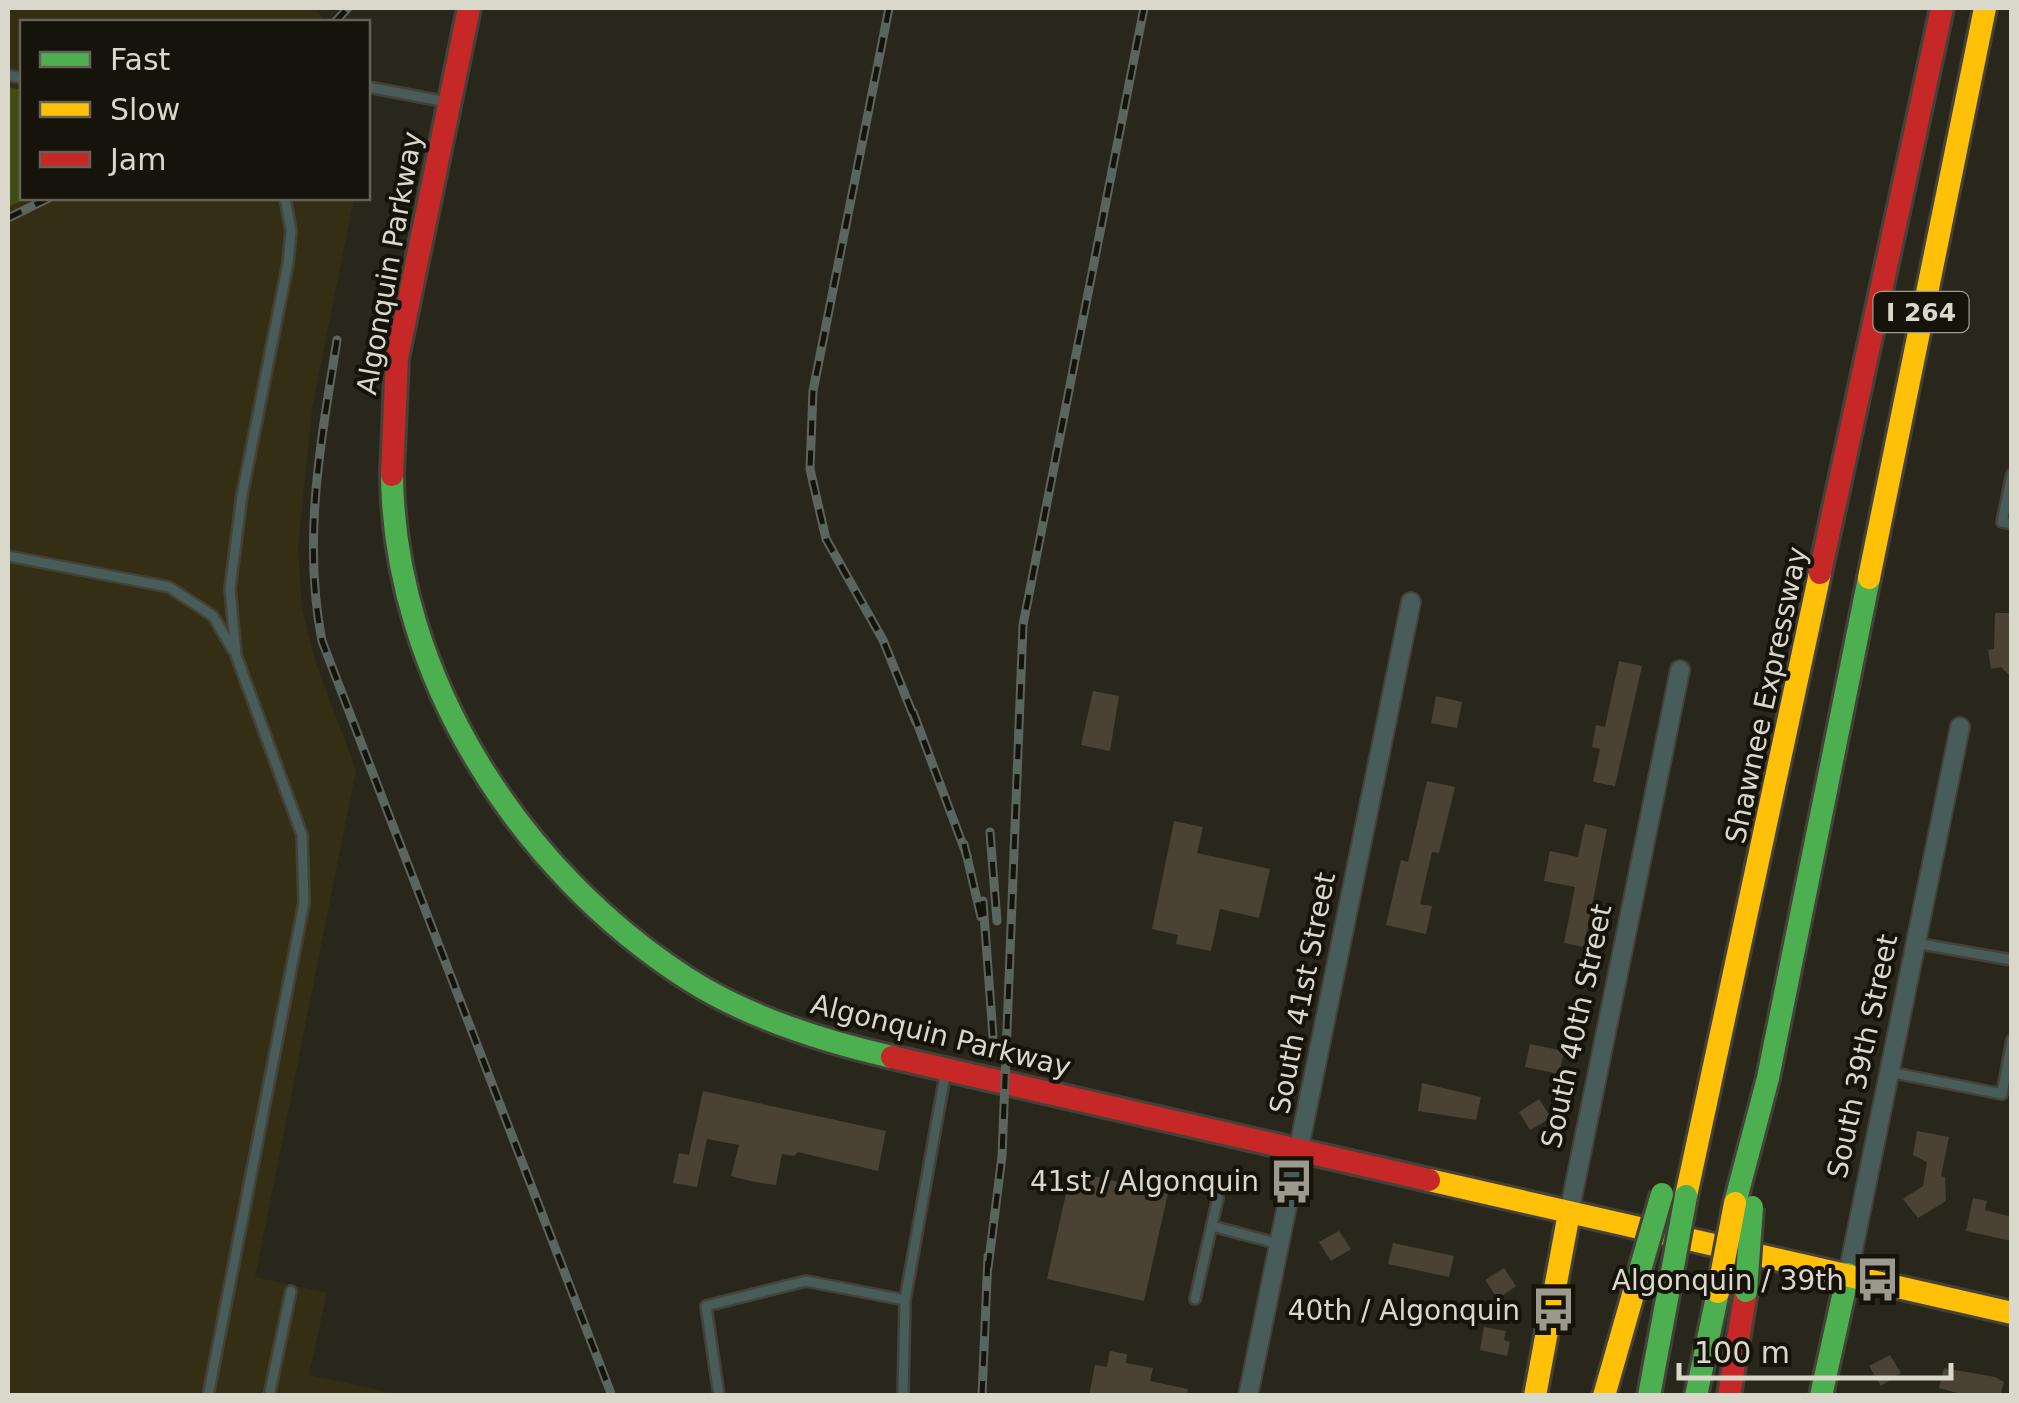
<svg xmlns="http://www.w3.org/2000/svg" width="2019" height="1403" font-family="'DejaVu Sans',sans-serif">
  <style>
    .built { fill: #342f14 }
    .green { fill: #414c11 }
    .building { fill: #4a4235 }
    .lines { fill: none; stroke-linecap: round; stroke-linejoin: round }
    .lane-casing { stroke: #444238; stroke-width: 14 }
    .street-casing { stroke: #444238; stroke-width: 22 }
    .fast-casing { stroke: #444238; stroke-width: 28 }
    .slow-casing { stroke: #444238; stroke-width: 28 }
    .jam-casing { stroke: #444238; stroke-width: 28 }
    .lane { stroke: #485d59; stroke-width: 9 }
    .street { stroke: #485d59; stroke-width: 18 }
    .fast { stroke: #4caf50; stroke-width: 22 }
    .slow { stroke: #ffc107; stroke-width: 22 }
    .jam { stroke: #c62828; stroke-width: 22 }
    .rail-casing { stroke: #5b655f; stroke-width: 9 }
    .rail { stroke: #15130a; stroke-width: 5; stroke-dasharray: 15; stroke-linecap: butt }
    .fast-bridge-casing { stroke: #444238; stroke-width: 28; stroke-linecap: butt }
    .slow-bridge-casing { stroke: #444238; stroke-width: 28; stroke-linecap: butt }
    .fast-bridge { stroke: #4caf50; stroke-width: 22 }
    .slow-bridge { stroke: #ffc107; stroke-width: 22 }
    .labels { text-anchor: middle; stroke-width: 8; stroke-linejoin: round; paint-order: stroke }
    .shield { fill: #15130a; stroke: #9f9d90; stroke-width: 2.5 }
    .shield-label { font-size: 25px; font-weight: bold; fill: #dad8ca }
    .street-label { font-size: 28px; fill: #dad8ca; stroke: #15130a }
    .poi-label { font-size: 28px; fill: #dad8ca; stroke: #15130a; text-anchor: end }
  </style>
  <rect width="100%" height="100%" fill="#29271b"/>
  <polygon class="built" points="8,8 313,8 327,22 22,22 22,198 354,198 312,408 298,547 302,609 316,664 356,770 255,1277 327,1293 309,1375 402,1395 8,1395"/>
  <polygon class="green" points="8,87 22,90 22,198 27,198 8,207"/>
  <g class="building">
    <polygon points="1995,613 2012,613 2012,678 2001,667 1991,669 1988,650 1994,649"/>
    <polygon points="1619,661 1642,666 1615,786 1593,782 1600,749 1592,747 1596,725 1605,727"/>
    <polygon points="1093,691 1119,696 1110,751 1081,745"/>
    <polygon points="1436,696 1462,702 1457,728 1431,723"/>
    <polygon points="1427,781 1455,787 1439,853 1432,852 1420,904 1432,906 1426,934 1386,925 1401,860 1408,862"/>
    <polygon points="1174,821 1203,827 1197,853 1270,869 1259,918 1220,909 1211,951 1176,944 1178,935 1152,929"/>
    <polygon points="1585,824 1607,829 1584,947 1564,943 1575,887 1544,881 1550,851 1578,857"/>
    <polygon points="1530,1044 1564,1051 1559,1074 1525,1067"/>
    <polygon points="1422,1083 1481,1097 1476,1120 1418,1111"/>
    <polygon points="703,1091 886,1131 878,1171 798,1152 794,1156 782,1154 776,1185 755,1182 731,1176 739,1145 707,1139 697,1187 673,1183 679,1153 689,1155"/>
    <polygon points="1539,1099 1551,1118 1530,1130 1519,1112"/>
    <polygon points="1917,1131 1949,1137 1941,1176 1945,1177 1946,1201 1918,1218 1903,1199 1923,1186 1927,1162 1913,1155"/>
    <polygon points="1071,1171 1168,1193 1144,1301 1047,1279"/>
    <polygon points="1973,1198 1987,1201 1985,1210 2012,1217 2012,1241 1966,1231"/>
    <polygon points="1339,1231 1351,1249 1331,1261 1319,1242"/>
    <polygon points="1393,1243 1454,1256 1449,1277 1388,1264"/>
    <polygon points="1504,1268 1516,1286 1498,1299 1485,1280"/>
    <polygon points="1484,1327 1506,1331 1504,1340 1510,1342 1507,1356 1480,1350"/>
    <polygon points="1110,1351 1127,1354 1126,1363 1153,1368 1150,1381 1188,1389 1187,1396 1089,1396 1095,1365 1107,1367"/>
    <polygon points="1890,1355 1901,1373 1881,1386 1869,1366"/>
    <polygon points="1944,1368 1995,1377 2004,1382 2000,1396 1968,1396 1939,1388"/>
  </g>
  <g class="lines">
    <defs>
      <g id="lane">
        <polyline points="8,75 22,78"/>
        <polyline points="368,87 447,102"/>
        <polyline points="2012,474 2002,522 2012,524"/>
        <polyline points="8,556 169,587 213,616 233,650"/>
        <polyline points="1915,943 2012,960"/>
        <polyline points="1889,1072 2002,1094 2012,1040"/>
        <polyline points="1212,1226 1279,1244"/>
        <polyline points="1195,1299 1218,1198"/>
        <polyline points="208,1396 304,903 302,835 236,655 230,589 242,495 288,263 291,231 285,198"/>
        <polyline points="269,1396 291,1291"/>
        <polyline points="719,1396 706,1306 806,1281 905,1300 946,1070"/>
        <polyline points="903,1396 905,1300"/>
      </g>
      <g id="street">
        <polyline points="1569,1213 1680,670"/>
        <polyline points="1848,1274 1960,727"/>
        <polyline points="1248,1396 1411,602"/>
      </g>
      <g id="fast">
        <path d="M392,475c2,202 129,397 296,504 61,39 134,62 204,78"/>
        <polyline points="1735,1203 1768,1078 1869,578"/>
        <polyline points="1649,1396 1670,1283"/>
        <polyline points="1696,1396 1718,1292"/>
        <polyline points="1821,1396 1848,1274"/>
      </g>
      <g id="slow">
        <polyline points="1869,578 1985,8"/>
        <polyline points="1429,1180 2012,1313"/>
        <polyline points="1686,1196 1820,573"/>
        <polyline points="1535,1396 1569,1213"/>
        <polyline points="1604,1396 1638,1277"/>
      </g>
      <g id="jam">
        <polyline points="392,475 397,358 469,8"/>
        <polyline points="1820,573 1942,8"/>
        <polyline points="892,1057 1429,1180"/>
        <polyline points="1729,1396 1746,1291"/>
      </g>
    </defs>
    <use href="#lane" class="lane-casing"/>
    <use href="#street" class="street-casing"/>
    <use href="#fast" class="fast-casing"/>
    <use href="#slow" class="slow-casing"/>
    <use href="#jam" class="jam-casing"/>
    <use href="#lane" class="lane"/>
    <use href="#street" class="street"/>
    <use href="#fast" class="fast"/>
    <use href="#slow" class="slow"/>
    <use href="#jam" class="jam"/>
    <defs>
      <g id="rail">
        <polyline points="889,8 813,391 810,469 826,539 883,640 916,722"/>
        <polyline points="335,22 348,8"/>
        <polyline points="8,218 49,198"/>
        <path d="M337,340c-16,101 -35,199 -15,301l290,755"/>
        <polyline points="913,712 967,856"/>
        <polyline points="990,832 997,921"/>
        <polyline points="964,844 981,917"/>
        <polyline points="983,901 993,1036"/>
        <polyline points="988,1268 1002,1156 1023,625 1144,8"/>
        <polyline points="982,1396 988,1256"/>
      </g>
    </defs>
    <use href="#rail" class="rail-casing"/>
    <use href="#rail" class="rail"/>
    <defs>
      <g id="fast-bridge">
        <polyline points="1638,1277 1662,1194"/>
        <polyline points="1670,1283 1686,1196"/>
        <polyline points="1746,1291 1752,1207"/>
      </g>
      <polyline id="slow-bridge" points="1718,1292 1735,1203"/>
    </defs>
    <use href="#fast-bridge" class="fast-bridge-casing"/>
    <use href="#slow-bridge" class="slow-bridge-casing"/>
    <use href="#fast-bridge" class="fast-bridge"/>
    <use href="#slow-bridge" class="slow-bridge"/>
  </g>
  <defs>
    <symbol id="bus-bare" viewBox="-9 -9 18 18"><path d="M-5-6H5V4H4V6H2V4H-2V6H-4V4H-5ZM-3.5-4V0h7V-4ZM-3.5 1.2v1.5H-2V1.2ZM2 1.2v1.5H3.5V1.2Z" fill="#9c9a8d" stroke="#15130a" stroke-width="2.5" paint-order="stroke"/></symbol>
  </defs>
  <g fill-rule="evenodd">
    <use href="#bus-bare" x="1260" y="1150" width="63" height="63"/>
    <use href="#bus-bare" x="1846" y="1248" width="63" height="63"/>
    <use href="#bus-bare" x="1522" y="1278" width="63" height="63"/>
  </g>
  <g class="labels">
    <rect class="shield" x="1873.5" y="292" width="95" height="40" rx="8"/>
    <g class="shield-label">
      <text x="1921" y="321">I 264</text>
    </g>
    <g class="street-label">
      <text transform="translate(389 263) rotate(-80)" y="10">Algonquin Parkway</text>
      <text transform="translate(1766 695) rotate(-78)" y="10">Shawnee Expressway</text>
      <text transform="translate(1302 993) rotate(-79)" y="10">South 41st Street</text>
      <text transform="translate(1576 1026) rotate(-78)" y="10">South 40th Street</text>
      <text transform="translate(941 1035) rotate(14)" y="10">Algonquin Parkway</text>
      <text transform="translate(1862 1056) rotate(-78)" y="10">South 39th Street</text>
    </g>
    <g class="poi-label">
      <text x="1259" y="1191">41st / Algonquin</text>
      <text x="1844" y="1290">Algonquin / 39th</text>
      <text x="1520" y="1320">40th / Algonquin</text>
    </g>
  </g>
  <rect width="2019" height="1403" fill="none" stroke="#dad8ca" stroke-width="20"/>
  <rect x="20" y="20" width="350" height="180" fill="#15130a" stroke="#646257" stroke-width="2.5"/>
  <rect x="40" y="52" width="50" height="15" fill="#4caf50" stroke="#646257" stroke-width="2.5"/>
  <text x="110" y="70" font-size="30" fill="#dad8ca">Fast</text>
  <rect x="40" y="102" width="50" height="15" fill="#ffc107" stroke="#646257" stroke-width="2.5"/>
  <text x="110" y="120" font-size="30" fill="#dad8ca">Slow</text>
  <rect x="40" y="152" width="50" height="15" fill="#c62828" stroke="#646257" stroke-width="2.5"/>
  <text x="110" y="170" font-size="30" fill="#dad8ca">Jam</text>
  <path d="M1679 1363v15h272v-15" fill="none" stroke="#dad8ca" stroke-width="5"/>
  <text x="1694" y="1363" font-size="30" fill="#dad8ca" stroke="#15130a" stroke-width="8" paint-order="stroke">100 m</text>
</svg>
